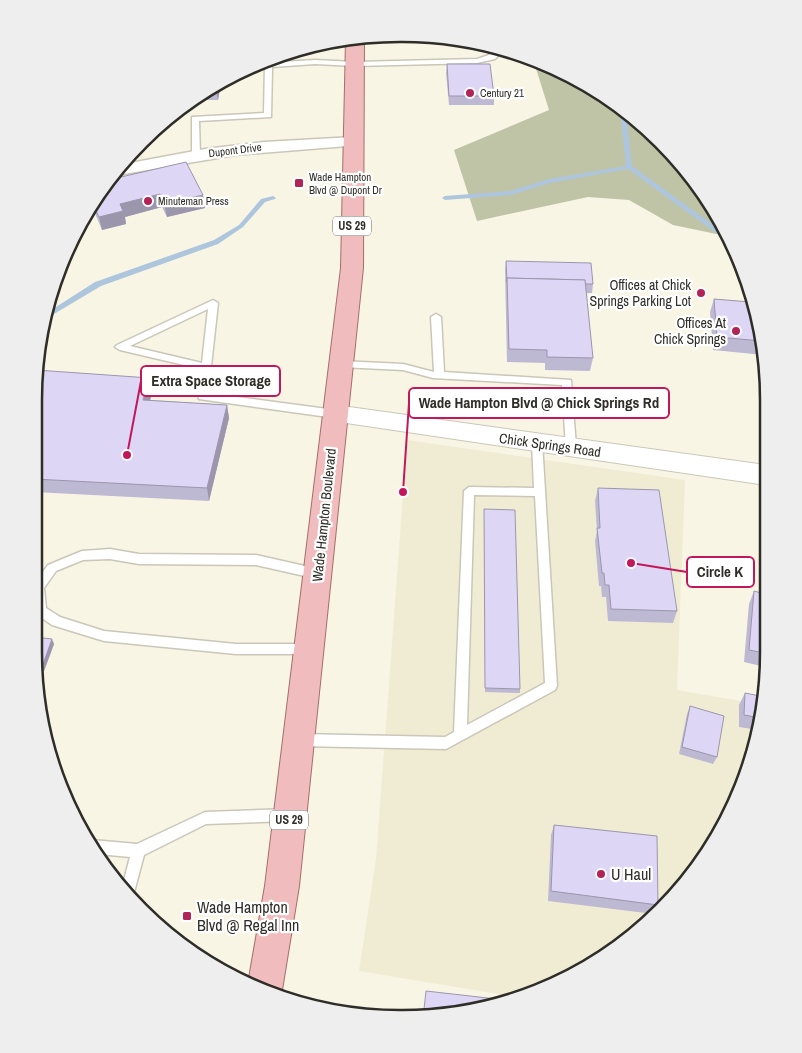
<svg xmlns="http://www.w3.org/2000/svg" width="802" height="1053" font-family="'Archivo Narrow',sans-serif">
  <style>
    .built { fill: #f0ecd4 }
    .forest { fill: #bfc4a6 }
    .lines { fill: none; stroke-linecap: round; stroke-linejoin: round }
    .stream { fill: #aec6dd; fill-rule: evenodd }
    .service-casing { stroke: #cac7b8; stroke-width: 3 }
    .minor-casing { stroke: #cac7b8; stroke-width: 3 }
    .tertiary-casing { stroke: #cac7b8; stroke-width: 2 }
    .primary-casing { stroke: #a66d6c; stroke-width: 2 }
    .service { fill: #fff; fill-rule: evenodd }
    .minor { fill: #fff; fill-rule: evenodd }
    .tertiary { fill: #fff; fill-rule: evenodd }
    .primary { fill: #f0bcbd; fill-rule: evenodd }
    .wall { fill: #beb9d3 }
    .shaded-wall { fill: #9b96ac }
    .building { fill: #ddd7f5; stroke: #9b96ac }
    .poi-dot { fill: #b22357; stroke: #fff; stroke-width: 2 }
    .labels { text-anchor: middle; stroke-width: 4.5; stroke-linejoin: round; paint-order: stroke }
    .far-poi-label { font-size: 11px; fill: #2e2d27; stroke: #fff; text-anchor: start }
    .far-street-label { font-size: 11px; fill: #2e2d27; stroke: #fff }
    .shield { fill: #fff; stroke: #6d6c68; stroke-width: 1 }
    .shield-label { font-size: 12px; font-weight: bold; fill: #2e2d27 }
    .poi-label { font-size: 14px; fill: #2e2d27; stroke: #fff; text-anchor: end }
    .street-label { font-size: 14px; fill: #2e2d27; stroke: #fff }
    .near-poi-label { font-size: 16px; fill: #2e2d27; stroke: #fff; text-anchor: start }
    .rim { fill: none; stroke: #2e2d27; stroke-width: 2.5 }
    .leader { fill: none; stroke: #c2185b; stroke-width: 2 }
    .callout-dot { fill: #c2185b; stroke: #fff; stroke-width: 2 }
    .callout { fill: #fff; stroke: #c2185b; stroke-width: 2 }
    .callout-label { font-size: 15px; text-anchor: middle; font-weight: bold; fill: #2e2d27 }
  </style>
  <rect width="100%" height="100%" fill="#f8f5e5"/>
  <polygon class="built" points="407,440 685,480 677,690 764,705 749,770 707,856 661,911 605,957 522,998 359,971 376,859"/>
  <polygon class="forest" points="533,59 605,95 660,141 706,197 726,236 673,225 629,200 588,197 477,221 454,150 549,110"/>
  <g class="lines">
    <g class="stream">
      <polygon points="622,109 626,113 632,166 723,232 726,238 723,238 628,169 550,183 511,195 445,200 442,198 445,196 510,191 549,179 626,166 620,111"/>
      <polygon points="273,196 276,198 275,199 265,202 243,227 218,244 101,286 44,320 45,314 95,282 214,240 239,225 261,199"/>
    </g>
    <defs>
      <g id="service">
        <polygon points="497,48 503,50 495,59 477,63 355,66 315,64 272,67 271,117 199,121 200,155 196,157 192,155 192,117 264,113 265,63 315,60 355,62 477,59 489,55"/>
        <path d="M213,300l5,3 -10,90 127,17 4,1 1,3 -1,3 -4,1 -136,-19 -1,-3 3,-27 -81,-19 -5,-3 2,-2zM208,309l-6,54 -72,-17z"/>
        <polygon points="436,314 441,317 444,372 571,380 576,447 575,450 567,450 566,447 562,385 433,378 403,370 341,367 336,364 341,361 403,364 434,372 431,317"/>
        <path d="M537,438l5,4 15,244 -2,4 -109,59 -147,-3 -5,-2 -1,-4 1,-4 5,-2 146,3 9,-5 10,-241 5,-4 65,1 -2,-46zM474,495l61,1 10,187 -78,42z"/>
        <polygon points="110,549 139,554 256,555 318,569 322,571 324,574 322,577 318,579 256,565 139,564 110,559 83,560 56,571 44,588 46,608 60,617 104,631 236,644 308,644 312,645 314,649 312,653 308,654 236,654 104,641 52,625 36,614 34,609 34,584 48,565 82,551"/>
        <polygon points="288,809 293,810 295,815 293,820 288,821 206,824 144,855 133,896 123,884 130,857 98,854 88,842 92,840 137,844 205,812"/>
      </g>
      <polygon id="minor" points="354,137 362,142 360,145 235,155 118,175 113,174 125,164 205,149 264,142"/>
      <polygon id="tertiary" points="335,405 765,465 765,485 326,420 322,414 326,408"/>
      <polygon id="primary" points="364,37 363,268 299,886 281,996 248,984 265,886 341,268 346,39"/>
    </defs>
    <use href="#service" class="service-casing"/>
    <use href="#minor" class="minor-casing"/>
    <use href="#tertiary" class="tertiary-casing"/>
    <use href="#primary" class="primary-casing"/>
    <use href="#service" class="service"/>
    <use href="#minor" class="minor"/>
    <use href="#tertiary" class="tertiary"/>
    <use href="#primary" class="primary"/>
  </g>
  <g class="wall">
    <polygon points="447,64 494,96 494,105 449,105 446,73"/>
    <polygon points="221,83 218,100 192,100 197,96"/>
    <polygon points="108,180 205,208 167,217 162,207 125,217 126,224 102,230 92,206"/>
    <polygon points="506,261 593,284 592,293 586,293 593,358 590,371 545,370 545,363 507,362 505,270"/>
    <polygon points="714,299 748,302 749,299 753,299 765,355 713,350 710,312"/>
    <polygon points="35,377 150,378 153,391 150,400 227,405 229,418 209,501 34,492"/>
    <polygon points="598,488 677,611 673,623 608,621 606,597 602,597 601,586 599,586 595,541 597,531 595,501"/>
    <polygon points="484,509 520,689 520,693 485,692"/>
    <polygon points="754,591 765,594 765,667 744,662 749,604"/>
    <polygon points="54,644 44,671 36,670 34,652"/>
    <polygon points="745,693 765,700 758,730 739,727 739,705"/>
    <polygon points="690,706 717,757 713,764 679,754 687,714"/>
    <polygon points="554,825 658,905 654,914 548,901 551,835"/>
  </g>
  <g class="shaded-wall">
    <polygon points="221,83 218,100 216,91 218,85"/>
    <polygon points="160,194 162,207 125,217 126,224 102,230 99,217 120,204"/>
    <polygon points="203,195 205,208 167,217 164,204"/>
    <polygon points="150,378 153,391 146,413 143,400"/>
    <polygon points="227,405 229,418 209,501 207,488"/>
    <polygon points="52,639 54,644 44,671 42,667"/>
  </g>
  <g class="building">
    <polygon points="447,64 490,64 494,96 449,96"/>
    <polygon points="218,85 216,91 206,91"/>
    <polygon points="186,162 203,195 164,204 160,194 120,204 123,211 99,217 93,204 108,180"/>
    <polygon points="506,261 591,263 593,284 585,284 585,280 507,278 507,282"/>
    <polygon points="507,278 585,280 593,358 547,357 547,350 509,349"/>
    <polygon points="714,299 750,302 749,299 753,299 762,341 717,337"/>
    <polygon points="36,370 150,378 143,400 227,405 207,488 34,479 35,377"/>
    <polygon points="598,488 659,490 677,611 611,609 609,585 605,585 604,573 602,573 597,528 600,528"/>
    <polygon points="484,509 515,510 520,689 485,688"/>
    <polygon points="754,591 765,594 765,653 749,650"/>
    <polygon points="34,637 52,639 42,667 36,666 34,652"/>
    <polygon points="745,693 765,697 765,700 761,718 744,715"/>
    <polygon points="690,706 724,716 717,757 682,747"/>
    <polygon points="554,825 657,836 658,905 551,891"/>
    <polygon points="426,991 514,1001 423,1018"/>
  </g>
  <g class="poi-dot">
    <circle cx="470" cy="93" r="5"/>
    <rect x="294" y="178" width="10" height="10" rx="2.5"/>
    <circle cx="148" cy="201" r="5"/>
    <circle cx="701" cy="293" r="5"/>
    <circle cx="736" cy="331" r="5"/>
    <circle cx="601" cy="874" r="5"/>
    <rect x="182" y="911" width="10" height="10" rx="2.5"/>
  </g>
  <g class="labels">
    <g class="far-poi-label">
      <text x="480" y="97">Century 21</text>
      <text x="309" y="181">Wade Hampton<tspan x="309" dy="13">Blvd @ Dupont Dr</tspan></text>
      <text x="158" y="205">Minuteman Press</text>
    </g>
    <g class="far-street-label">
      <text transform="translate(235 150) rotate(-7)" y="4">Dupont Drive</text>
    </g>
    <g class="shield">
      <rect x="333" y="216.5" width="38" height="19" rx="4"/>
      <rect x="270" y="810.5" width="38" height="19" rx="4"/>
    </g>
    <g class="shield-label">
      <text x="352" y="230">US 29</text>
      <text x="289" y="824">US 29</text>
    </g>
    <g class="poi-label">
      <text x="691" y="290">Offices at Chick<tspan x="691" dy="16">Springs Parking Lot</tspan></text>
      <text x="726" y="328">Offices At<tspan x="726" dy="16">Chick Springs</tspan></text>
    </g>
    <g class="street-label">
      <text transform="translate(550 445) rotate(8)" y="5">Chick Springs Road</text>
      <text transform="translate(324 515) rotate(-84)" y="5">Wade Hampton Boulevard</text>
    </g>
    <g class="near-poi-label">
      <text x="611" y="880">U Haul</text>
      <text x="197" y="913">Wade Hampton<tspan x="197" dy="18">Blvd @ Regal Inn</tspan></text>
    </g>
  </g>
  <path d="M0 0H802V1053H0ZM400 42H402A358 358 0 0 1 760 400V652A358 358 0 0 1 402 1010H400A358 358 0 0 1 42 652V400A358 358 0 0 1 400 42Z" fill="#eee" fill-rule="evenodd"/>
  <path class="rim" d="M400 42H402A358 358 0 0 1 760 400V652A358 358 0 0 1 402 1010H400A358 358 0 0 1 42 652V400A358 358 0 0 1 400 42Z"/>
  <path class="leader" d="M127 455L141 381M403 492L409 403M631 563L687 572"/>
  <g class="callout-dot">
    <circle cx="127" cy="455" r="5"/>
    <circle cx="403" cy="492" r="5"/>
    <circle cx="631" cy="563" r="5"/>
  </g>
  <g class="callout">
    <rect x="141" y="366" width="139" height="30" rx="5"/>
    <rect x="409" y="388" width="260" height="30" rx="5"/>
    <rect x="687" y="557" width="67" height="30" rx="5"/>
  </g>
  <g class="callout-label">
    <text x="211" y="386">Extra Space Storage</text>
    <text x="539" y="408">Wade Hampton Blvd @ Chick Springs Rd</text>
    <text x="720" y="577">Circle K</text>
  </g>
</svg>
